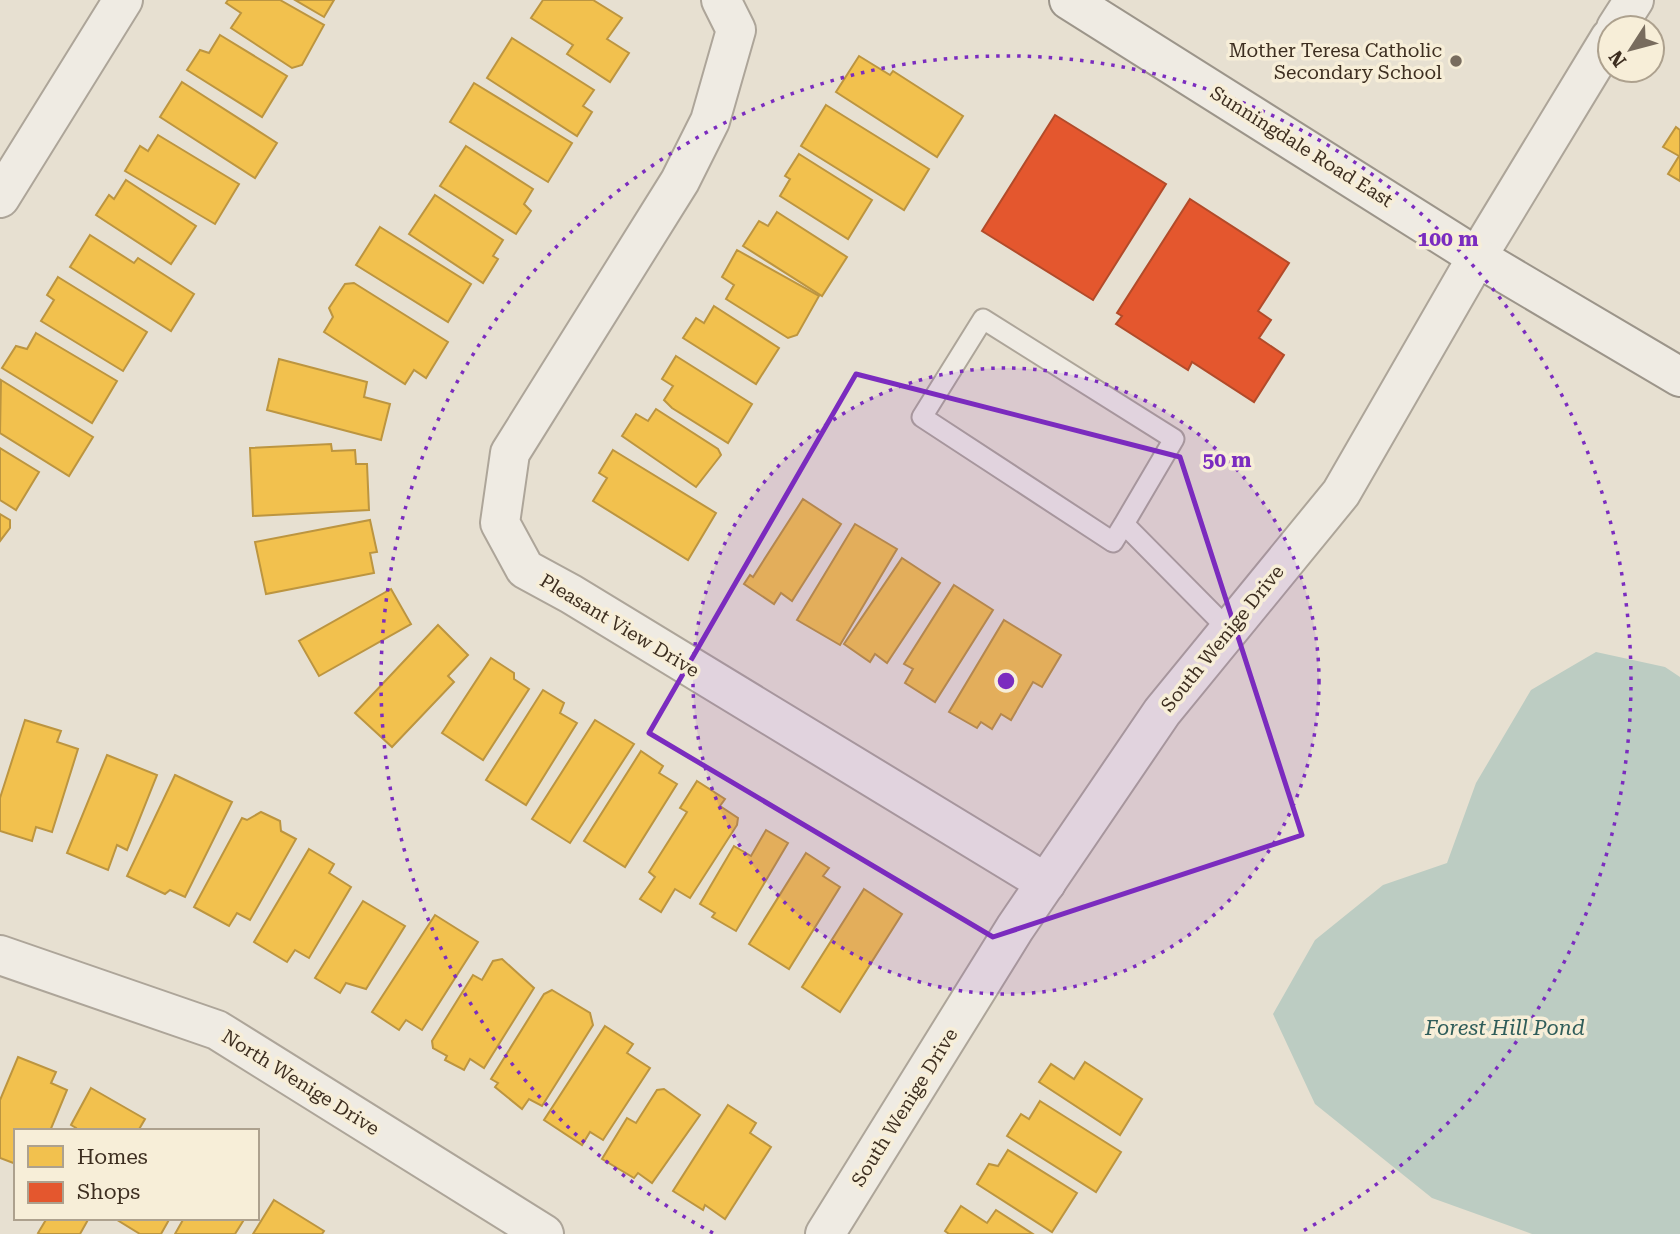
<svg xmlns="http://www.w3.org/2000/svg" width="1680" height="1234" font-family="'Roboto Serif',serif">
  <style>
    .water { fill: #bcccc2 }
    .homes { fill: #f2c14e; stroke: #bc9540; stroke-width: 2 }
    .shops { fill: #e4572e; stroke: #b24b2a; stroke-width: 2 }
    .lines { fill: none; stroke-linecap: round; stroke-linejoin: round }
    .service-casing { stroke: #ada599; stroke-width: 23 }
    .minor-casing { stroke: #ada599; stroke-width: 42 }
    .tertiary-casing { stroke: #ada599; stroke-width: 42 }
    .secondary-casing { stroke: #9c958a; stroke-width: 42 }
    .service { stroke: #efebe3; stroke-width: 19 }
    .minor { stroke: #efebe3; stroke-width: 38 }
    .tertiary { stroke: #efebe3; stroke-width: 38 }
    .secondary { stroke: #efebe3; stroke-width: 38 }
    .marked { fill: none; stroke: #7b2cbf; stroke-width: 5; stroke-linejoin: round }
    .ring { fill: none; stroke: #7b2cbf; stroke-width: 3.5; stroke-dasharray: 3.5 7 }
    .poi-dot { fill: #786c5e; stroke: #f7eed8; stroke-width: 2.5 }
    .labels { text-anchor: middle; stroke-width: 7; stroke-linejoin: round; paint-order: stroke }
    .poi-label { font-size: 19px; fill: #3d2e20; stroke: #f7eed8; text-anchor: end }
    .street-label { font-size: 19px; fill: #3d2e20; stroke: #f7eed8 }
    .water-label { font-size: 21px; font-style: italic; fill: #2f5d5a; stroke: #f7eed8 }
    .centre { fill: #7b2cbf; stroke: #f7eed8; stroke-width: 3.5 }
    .ring-label { font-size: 21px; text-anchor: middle; font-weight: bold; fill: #7b2cbf; stroke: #f7eed8; stroke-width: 7; stroke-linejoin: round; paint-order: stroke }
  </style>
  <rect width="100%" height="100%" fill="#e7e0d1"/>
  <polygon class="water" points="1596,652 1665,667 1680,677 1680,1234 1532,1234 1432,1198 1315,1104 1273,1014 1315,940 1383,885 1447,863 1476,783 1531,690"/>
  <g class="homes">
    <polygon points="228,0 280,0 324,25 302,65 292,68 231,28 241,13 226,3"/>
    <polygon points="295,0 334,0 324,17"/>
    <polygon points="543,0 593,0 622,18 607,39 629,53 610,82 567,54 573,45 531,18"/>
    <polygon points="220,35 287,76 262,117 187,70 200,50 209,53"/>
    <polygon points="512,38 594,90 583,106 592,112 577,136 487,78"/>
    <polygon points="859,56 890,75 893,71 963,116 937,157 836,92"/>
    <polygon points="182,82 277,143 255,178 160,117"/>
    <polygon points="474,83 572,143 548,182 450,122"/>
    <polygon points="826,105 929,169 904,210 801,146"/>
    <polygon points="1676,127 1680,130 1680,181 1668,174 1679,156 1663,147"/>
    <polygon points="158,135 239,184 215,224 125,171 140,146 148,151"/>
    <polygon points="466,146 533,189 524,204 531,211 516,234 440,186"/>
    <polygon points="799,154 872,200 848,239 780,196 790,179 785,176"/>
    <polygon points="126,180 196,226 171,264 96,215 109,195 114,199"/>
    <polygon points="435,195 503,240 493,256 498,259 483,283 409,234"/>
    <polygon points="777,212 847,257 822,296 743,246 759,221 768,226"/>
    <polygon points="380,227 471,284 448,322 356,265"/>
    <polygon points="90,235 134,263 138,258 194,294 171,331 70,267"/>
    <polygon points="737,250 819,296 797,335 788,338 726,299 734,285 722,277"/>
    <polygon points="58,277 147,332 123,371 41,321 54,300 47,295"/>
    <polygon points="354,283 448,342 426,378 414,370 405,384 324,332 333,317 329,308 345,284"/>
    <polygon points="714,306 779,348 756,384 683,338 696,318 704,323"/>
    <polygon points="36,333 117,381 92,423 2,368 16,346 27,349"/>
    <polygon points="676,356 752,404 728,443 672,408 664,400 673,386 662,379"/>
    <polygon points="279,359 367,382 364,397 390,404 381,440 267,410"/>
    <polygon points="1,380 93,437 69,476 0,433"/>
    <polygon points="656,409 718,449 721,455 696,487 622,436 636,414 648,421"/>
    <polygon points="331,444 332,451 355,450 356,464 367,464 369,510 253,516 250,448"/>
    <polygon points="0,448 39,472 16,510 0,500"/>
    <polygon points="613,450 716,513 688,560 593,501 607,478 599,473"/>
    <polygon points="803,499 841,524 792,601 781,593 774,604 744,584 750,575 753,577"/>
    <polygon points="0,514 10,520 10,528 0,541"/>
    <polygon points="370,520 377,552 370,553 374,573 266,594 255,542"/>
    <polygon points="855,524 897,549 840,645 797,620"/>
    <polygon points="902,558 940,583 887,663 875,654 870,662 844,644"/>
    <polygon points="954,585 993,610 935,702 905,683 913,669 904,664"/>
    <polygon points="391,589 411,624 319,676 299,641"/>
    <polygon points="1004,620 1061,655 1042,687 1033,682 1011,720 1001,714 992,729 981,722 977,728 949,712"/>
    <polygon points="438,625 468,655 448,676 454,682 392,747 355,713"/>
    <polygon points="491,658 514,673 514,679 529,689 483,760 442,733"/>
    <polygon points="543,690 564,703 560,713 577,723 526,805 486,780"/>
    <polygon points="25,720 61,731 57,742 78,749 52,832 36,827 32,841 0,831 0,798"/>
    <polygon points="595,720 634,744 570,843 532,819"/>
    <polygon points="641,751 663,766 659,773 677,784 625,867 584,841"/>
    <polygon points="107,755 157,775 127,850 117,845 108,870 67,853"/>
    <polygon points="175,775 232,802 185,897 170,890 165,894 127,876"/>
    <polygon points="697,781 725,799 720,806 738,818 737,825 690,898 675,889 661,912 640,899 655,877 649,872 687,812 680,808"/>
    <polygon points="261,812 280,821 281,831 296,839 250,920 237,913 229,926 194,907 242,818 247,820"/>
    <polygon points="766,830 788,843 736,931 712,917 715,913 700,904 734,846 751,856"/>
    <polygon points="309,849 334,864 329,873 351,887 309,958 295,950 287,962 254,942"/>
    <polygon points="806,853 829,868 823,876 840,887 789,969 749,944"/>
    <polygon points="864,889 902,914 840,1012 802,987"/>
    <polygon points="363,901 405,926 366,989 346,983 340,993 315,978"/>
    <polygon points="435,915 478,942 422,1030 406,1020 399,1030 372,1012"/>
    <polygon points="502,959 534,988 484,1068 470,1059 464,1070 445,1060 447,1056 433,1048 432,1041 473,975 482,980 493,961"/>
    <polygon points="552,990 590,1013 593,1025 542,1106 529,1099 522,1109 495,1087 498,1083 491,1079 544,994"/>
    <polygon points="605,1026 633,1044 627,1053 650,1068 603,1140 590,1132 582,1145 544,1120"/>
    <polygon points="18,1057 56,1072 51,1083 67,1090 50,1131 16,1131 16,1164 0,1158 0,1100"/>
    <polygon points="1085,1062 1142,1099 1120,1135 1039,1082 1051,1064 1074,1079"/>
    <polygon points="91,1088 145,1119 138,1131 75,1131 76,1128 71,1125"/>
    <polygon points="664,1089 700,1115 652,1183 638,1173 634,1178 602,1159 627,1118 636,1123 657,1090"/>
    <polygon points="1040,1101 1121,1152 1096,1192 1007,1136 1021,1114 1029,1119"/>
    <polygon points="728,1105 756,1123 750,1133 771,1147 725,1219 705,1205 703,1210 673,1191"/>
    <polygon points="1008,1150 1077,1193 1052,1232 977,1184 989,1164 998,1166"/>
    <polygon points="274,1200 324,1231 322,1234 253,1234"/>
    <polygon points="961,1206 987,1223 996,1210 1033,1234 949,1234 945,1231"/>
    <polygon points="47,1218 89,1218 80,1234 40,1234 38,1233"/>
    <polygon points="114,1218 170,1218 161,1234 140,1234"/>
    <polygon points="184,1218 245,1218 235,1234 175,1234"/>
  </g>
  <g class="shops">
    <polygon points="1055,115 1166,184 1093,300 982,231"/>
    <polygon points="1190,199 1289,263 1258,311 1271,320 1259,338 1284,355 1254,402 1192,362 1188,370 1116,324 1122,316 1117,313"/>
  </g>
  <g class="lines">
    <defs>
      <polyline id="service" points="1124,524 1113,542 922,417 983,319 1174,439 1124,524 1229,630"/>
      <g id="minor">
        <polyline points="721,0 736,30 710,121 680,181 510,453 500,523 525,569 571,594 1046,883"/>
        <polyline points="0,198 123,0"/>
      </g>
      <g id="tertiary">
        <polyline points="1616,28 1634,0"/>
        <polyline points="0,955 217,1030 544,1234"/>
        <polyline points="825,1234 1015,928 1162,712 1341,493 1477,257 1610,38"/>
      </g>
      <polyline id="secondary" points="1069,0 1477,257 1680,377"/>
    </defs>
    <use href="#service" class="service-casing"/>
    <use href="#minor" class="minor-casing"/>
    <use href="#tertiary" class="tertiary-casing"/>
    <use href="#secondary" class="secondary-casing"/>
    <use href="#service" class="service"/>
    <use href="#minor" class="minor"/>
    <use href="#tertiary" class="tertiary"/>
    <use href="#secondary" class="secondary"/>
  </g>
  <path class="marked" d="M856,374l324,83 122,378 -309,102 -344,-204z"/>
  <circle cx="1006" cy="681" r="313" fill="#7b2cbf" fill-opacity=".12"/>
  <g class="ring">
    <circle cx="1006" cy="681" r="313"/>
    <path d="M713 1233A625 625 0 1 1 1299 1233"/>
  </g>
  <circle class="poi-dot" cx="1456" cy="61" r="7"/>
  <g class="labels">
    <g class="poi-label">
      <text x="1442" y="57">Mother Teresa Catholic<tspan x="1442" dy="22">Secondary School</tspan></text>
    </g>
    <g class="street-label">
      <text transform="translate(1302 146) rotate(32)" y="7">Sunningdale Road East</text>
      <text transform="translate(620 625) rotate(31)" y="7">Pleasant View Drive</text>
      <text transform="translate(1222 638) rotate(-51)" y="7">South Wenige Drive</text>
      <text transform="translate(301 1082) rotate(32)" y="7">North Wenige Drive</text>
      <text transform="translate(904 1107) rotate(-58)" y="7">South Wenige Drive</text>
    </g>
    <g class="water-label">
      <text x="1505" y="1035">Forest Hill Pond</text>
    </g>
  </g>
  <circle cx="1006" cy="681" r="10" class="centre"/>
  <g class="ring-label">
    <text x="1448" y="246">100 m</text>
    <text x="1227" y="467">50 m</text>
  </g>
  <rect x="14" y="1129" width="245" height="91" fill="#f7eed8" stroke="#ada18e" stroke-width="2"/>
  <rect x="28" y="1146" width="35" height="21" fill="#f2c14e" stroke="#ada18e" stroke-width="2"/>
  <text x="77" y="1164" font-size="21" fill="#3d2e20">Homes</text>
  <rect x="28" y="1182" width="35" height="21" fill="#e4572e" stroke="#ada18e" stroke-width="2"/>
  <text x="77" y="1199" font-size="21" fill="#3d2e20">Shops</text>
  <g transform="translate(1631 49) rotate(234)"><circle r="33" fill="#f7eed8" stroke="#ada18e" stroke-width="2"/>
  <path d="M0-5L12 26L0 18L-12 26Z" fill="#786c5e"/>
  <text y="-10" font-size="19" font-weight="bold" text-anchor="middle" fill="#3d2e20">N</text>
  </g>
</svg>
